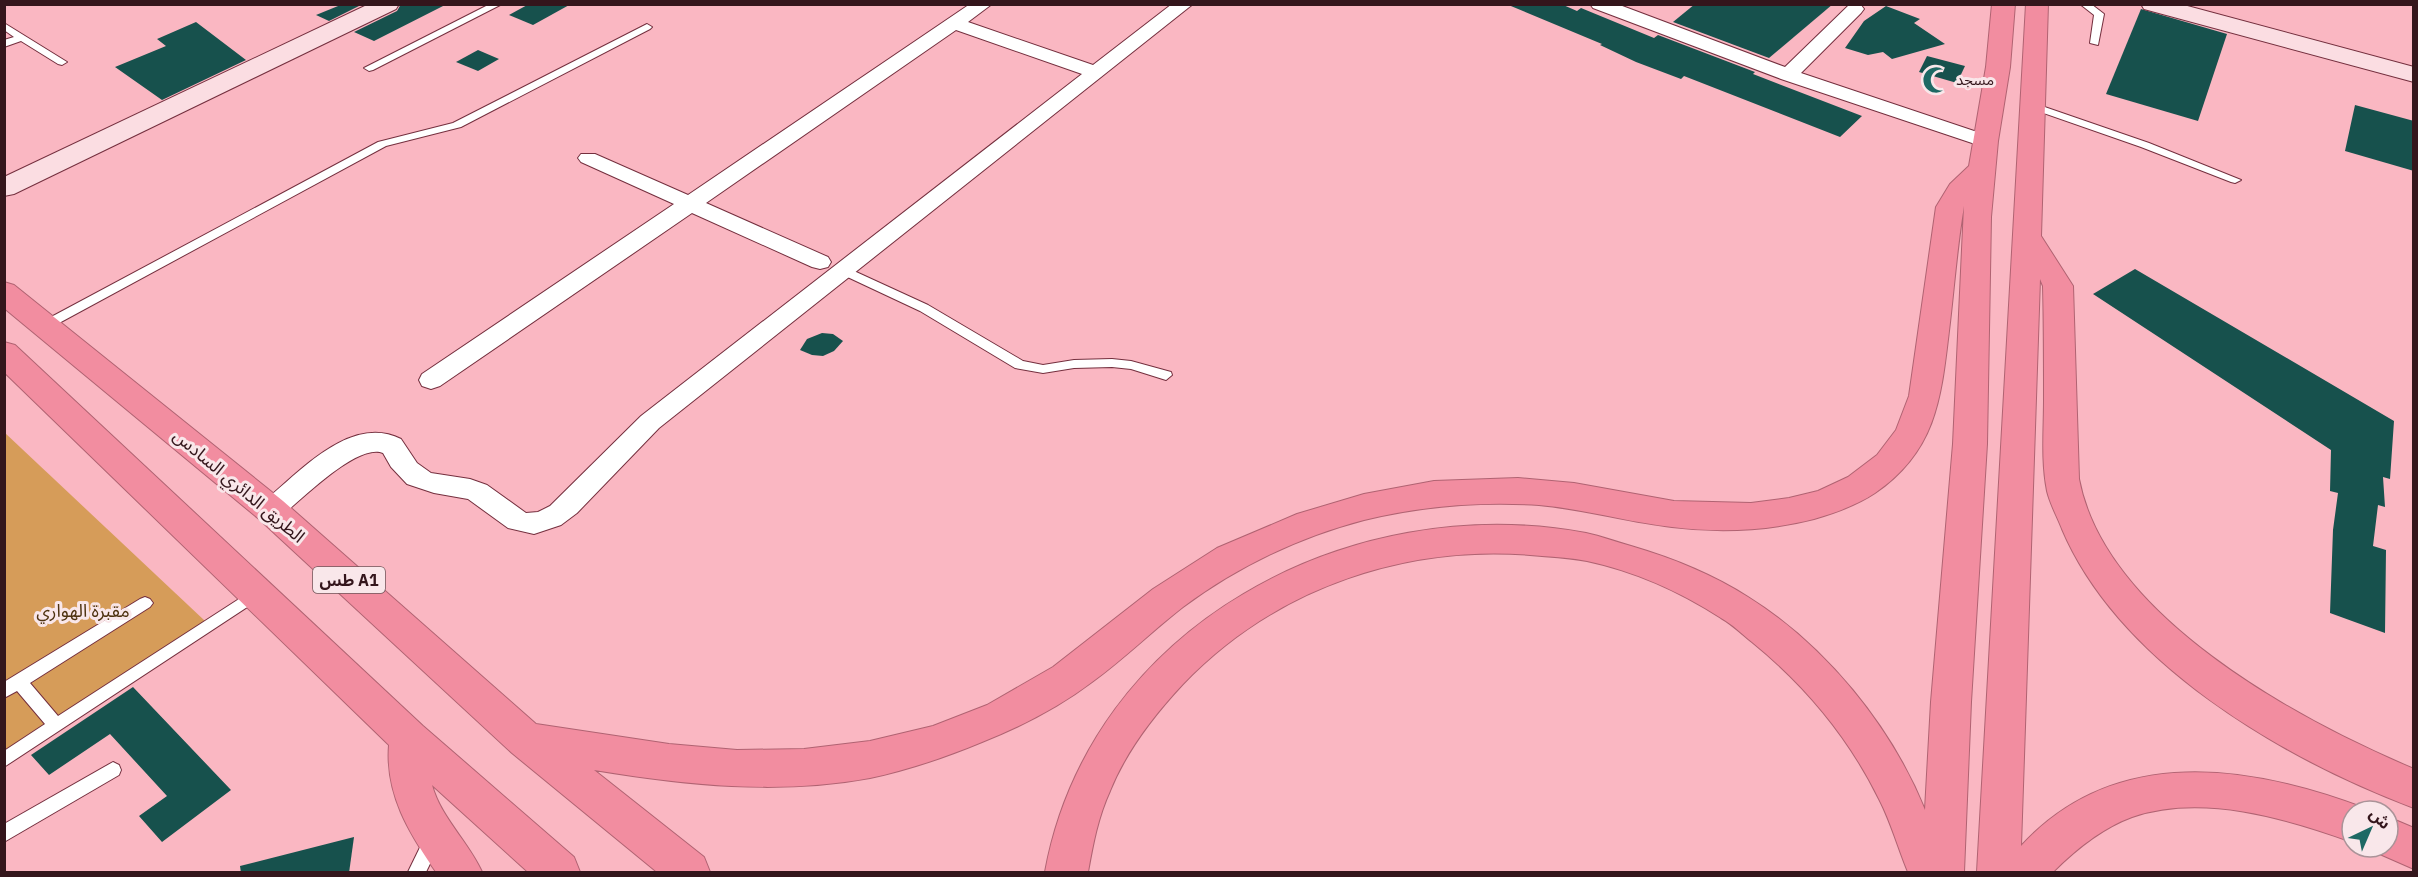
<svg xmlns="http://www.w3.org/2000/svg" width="2418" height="877" font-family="'IBM Plex Sans','Noto Sans Arabic',sans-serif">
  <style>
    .green { fill: #d69c59 }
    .building { fill: #17514d }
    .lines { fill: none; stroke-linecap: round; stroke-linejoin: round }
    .lane-casing { stroke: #742f3e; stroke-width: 2 }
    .street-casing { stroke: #742f3e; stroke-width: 2 }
    .secondary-casing { stroke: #742f3e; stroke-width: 2 }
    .highway-casing { stroke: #b06372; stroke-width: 2 }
    .lane { fill: #fff; fill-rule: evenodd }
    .street { fill: #fff; fill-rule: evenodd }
    .secondary { fill: #fbdde2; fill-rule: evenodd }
    .highway { fill: #f28da0; fill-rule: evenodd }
    .labels { text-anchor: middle; stroke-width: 6; stroke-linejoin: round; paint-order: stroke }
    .far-poi-label { font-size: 15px; fill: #34161c; stroke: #f9e7ea; text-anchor: start }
    .shield { fill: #f9e7ea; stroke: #6f555a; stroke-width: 1.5 }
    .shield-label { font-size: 16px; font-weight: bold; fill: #34161c }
    .street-label { font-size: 18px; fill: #34161c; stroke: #f9e7ea }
    .park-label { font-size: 18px; fill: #4f3311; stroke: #f9e7ea }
  </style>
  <rect width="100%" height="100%" fill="#fab7c2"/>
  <polygon class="green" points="4,432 205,621 5,758 4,758"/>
  <g class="building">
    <polygon points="343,4 363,4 329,21 316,15"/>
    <polygon points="401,4 447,4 374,41 354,32 397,11"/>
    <polygon points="529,4 571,4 533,25 509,15"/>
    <polygon points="1506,4 1561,4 1577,11 1581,8 1654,38 1658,35 1755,72 1753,74 1862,116 1840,137 1684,76 1681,79 1636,62 1600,45 1602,44"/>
    <polygon points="1695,4 1833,4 1769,58 1673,22"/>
    <polygon points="1886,6 1920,19 1914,23 1945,44 1892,59 1883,52 1868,55 1845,48 1864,21"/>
    <polygon points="2141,9 2227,34 2198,121 2106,94"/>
    <polygon points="196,22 246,60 162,100 115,67 166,46 157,39"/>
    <polygon points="478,50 499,59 478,71 456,62"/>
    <polygon points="1927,56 1965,66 1957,83 1919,72"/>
    <polygon points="2355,105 2414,121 2414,171 2345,151"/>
    <polygon points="2135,269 2394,421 2390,479 2383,477 2385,507 2378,505 2373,546 2386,550 2385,633 2330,613 2333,530 2338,493 2330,491 2331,450 2093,294"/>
    <polygon points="822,333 833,334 843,341 834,351 823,356 812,355 800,350 807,339"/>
    <polygon points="133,687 231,790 162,842 139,816 167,796 110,734 49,775 31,755"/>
    <polygon points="354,837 349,873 241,873 240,866"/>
  </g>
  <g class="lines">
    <defs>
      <g id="lane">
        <polygon points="490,4 502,4 373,70 369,71 364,68"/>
        <polygon points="2080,4 2091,4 2104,14 2098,45 2090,43 2094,15"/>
        <polygon points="4,23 67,62 62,65 58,64 21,41 4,47 4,40 14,37 4,30"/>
        <polygon points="647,24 652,27 650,29 461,127 386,146 48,329 44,330 38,326 40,323 378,142 453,123"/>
        <polygon points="2033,103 2149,143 2241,180 2235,183 2231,182 2141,147 2029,108 2029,104"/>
        <polygon points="843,266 928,305 1023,361 1043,365 1074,360 1112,359 1131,361 1171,372 1172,375 1166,380 1131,369 1112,367 1074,368 1043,373 1015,368 920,311 839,273 837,270"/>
        <polygon points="256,588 261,590 263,594 261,598 4,767 4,751 45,724 17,691 4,698 4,682 140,599 145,597 150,599 153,603 150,607 30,683 58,716"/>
        <polygon points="113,762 119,765 121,770 119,775 4,842 4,824"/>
        <polygon points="433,831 439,833 442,839 426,872 408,872 427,833"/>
      </g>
      <g id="street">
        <path d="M970,4h22l-24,18 125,43 79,-61h21l-534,424 -82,85 -16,12 -27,9 -26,-6 -40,-29 -34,-6 -27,-9 -16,-17 -8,-14c-25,-11 -83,48 -103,64l-9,3 -9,-3 -4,-7 4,-7c36,-29 88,-90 139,-64l16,24 14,10 39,6 17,6 39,28 12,-1 12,-6 91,-90 441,-342 -126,-44 -250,173 122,54 3,5 -3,5 -8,2 -8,-2 -120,-54 -252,173 -9,3 -9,-3 -3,-6 3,-6 252,-170 -93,-42 -3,-4 3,-4h14l93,41z"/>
        <polygon points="1590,4 1617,4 1785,67 1849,5 1861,5 1864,9 1861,13 1801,73 1992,137 1995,141 1992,145 1978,145 1781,79 1593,8"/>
      </g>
      <g id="secondary">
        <polygon points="369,4 399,4 396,9 14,194 4,196 4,177"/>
        <polygon points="2141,4 2180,4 2414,67 2414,82 2144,9"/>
      </g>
      <g id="highway">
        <path d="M1992,4h23l-5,63 -12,74 -7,76 -4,227 -16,258 -7,170h-56c-10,-24 -17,-50 -29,-73 -30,-61 -74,-114 -127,-157 -10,-8 -20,-18 -31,-24 -40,-26 -87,-47 -134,-57 -15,-3 -31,-4 -45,-5 -133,-14 -266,31 -359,128 -29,31 -57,67 -73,107 -12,26 -17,53 -22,81h-43c45,-246 305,-383 541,-339 15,3 30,9 45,13 41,12 81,28 117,51 77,48 143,129 177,213l6,-108 22,-258 11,-238c-7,41 -10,84 -15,125 -8,68 -13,120 -74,162 -18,12 -40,20 -61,26 -47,12 -94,14 -142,8 -45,-5 -88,-18 -133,-22 -59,-4 -117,1 -175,15 -65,17 -127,47 -181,87 -31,24 -59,52 -91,75 -33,25 -72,45 -110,60 -36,15 -74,28 -112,36 -91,17 -186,7 -276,-8l110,87 6,15h-53l-145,-119 -253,-234 -255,-211v-26l10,3 269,216 253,223 133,20 68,6 67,-1 66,-8 63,-15 54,-21 66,-38 100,-78 64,-41 80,-34 67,-20 70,-13 84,-3 56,5 100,18 77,2 38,-5 29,-7 30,-14 29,-22 19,-25 13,-34 27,-189 14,-23 19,-18 17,-99z"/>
        <path d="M2026,4h22l-7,232 32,50 6,193c26,137 217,240 335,290v39c-132,-50 -295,-145 -352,-279 -5,-13 -12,-25 -15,-38 -6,-30 -3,-61 -3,-91 0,-38 0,-76 -1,-114l-3,-7 -19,567c94,-103 230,-81 346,-37l1,2h-16v31c-67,-24 -150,-49 -220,-25 -30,11 -57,33 -79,55h-76z"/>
        <path d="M4,342l11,3 408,381 151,131 6,15h-52l-96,-87c9,33 36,56 50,87h-46c-27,-39 -51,-78 -47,-127l-385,-373z"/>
        <polygon points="2388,817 2414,828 2414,869 2373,851 2371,847 2388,847"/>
      </g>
    </defs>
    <use href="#lane" class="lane-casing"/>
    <use href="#street" class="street-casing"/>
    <use href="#secondary" class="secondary-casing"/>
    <use href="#highway" class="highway-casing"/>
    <use href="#lane" class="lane"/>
    <use href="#street" class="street"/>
    <use href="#secondary" class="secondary"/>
    <use href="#highway" class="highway"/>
  </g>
  <defs>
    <symbol id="mosque-bare" viewBox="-9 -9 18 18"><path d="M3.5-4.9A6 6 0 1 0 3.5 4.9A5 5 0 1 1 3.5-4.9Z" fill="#1e6964" stroke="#f9e7ea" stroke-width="2.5" paint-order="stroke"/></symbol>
  </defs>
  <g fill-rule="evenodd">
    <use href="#mosque-bare" x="1917" y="61" width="38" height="38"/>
  </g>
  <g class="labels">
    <g class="far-poi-label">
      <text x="1956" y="85">مسجد</text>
    </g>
    <rect class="shield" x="313" y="567" width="72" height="26" rx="4.5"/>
    <g class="shield-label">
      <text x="349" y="586">طس A1</text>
    </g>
    <g class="street-label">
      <text transform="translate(239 486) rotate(40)" y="6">الطريق الدائري السادس</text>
    </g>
    <g class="park-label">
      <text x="83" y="617">مقبرة الهواري</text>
    </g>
  </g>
  <rect width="2418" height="877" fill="none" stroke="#34161c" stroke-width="12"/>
  <g transform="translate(2370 829) rotate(44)"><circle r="28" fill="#f9e7ea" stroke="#aa9398" stroke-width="1.5"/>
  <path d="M0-4.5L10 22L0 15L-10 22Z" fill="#1e6964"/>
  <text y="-9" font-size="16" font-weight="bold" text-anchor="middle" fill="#34161c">ش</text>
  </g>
</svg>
